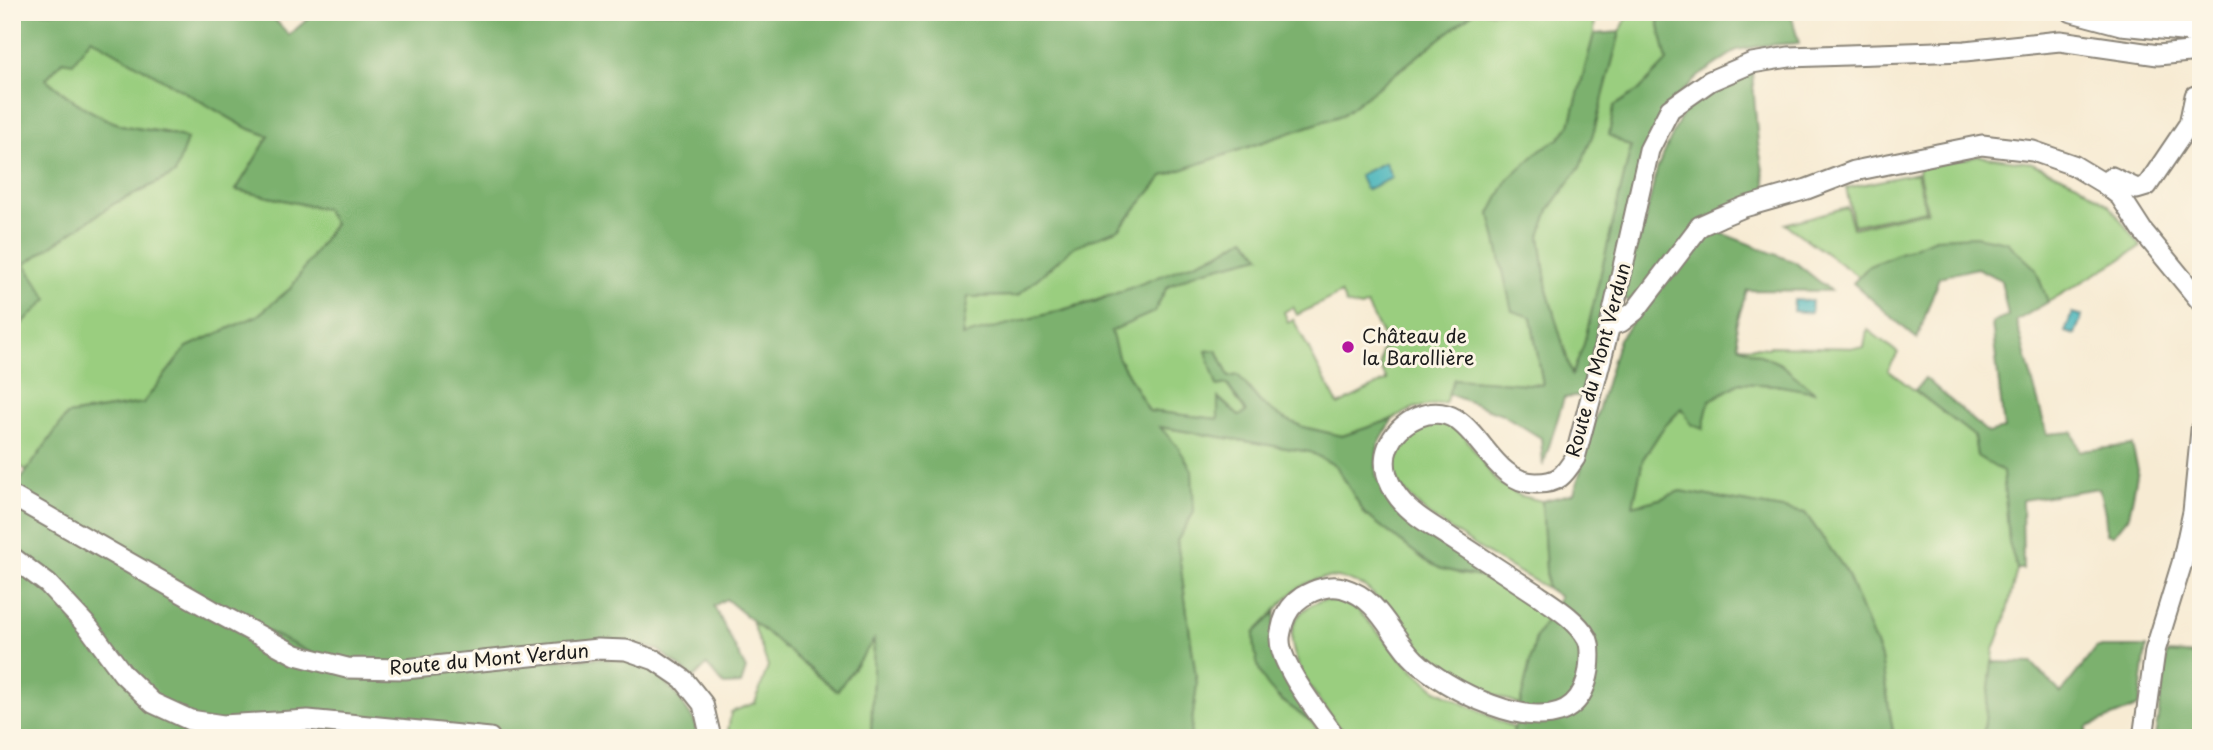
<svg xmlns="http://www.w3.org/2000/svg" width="2213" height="750" font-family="'Playpen Sans',sans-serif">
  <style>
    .green { fill: #9ace7f; stroke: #5b754e; stroke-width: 2; fill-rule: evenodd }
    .forest { fill: #7bb16e; stroke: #4c6645; stroke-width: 2 }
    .water { fill: #42b2b9; stroke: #2f676a; stroke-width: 2 }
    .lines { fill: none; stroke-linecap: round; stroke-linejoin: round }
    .minor-casing { stroke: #8a8478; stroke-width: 23 }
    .minor { stroke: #fff; stroke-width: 19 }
    .poi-dot { fill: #b5179e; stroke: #fcf5e5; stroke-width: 2.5 }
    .labels { text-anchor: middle; stroke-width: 6; stroke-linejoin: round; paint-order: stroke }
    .poi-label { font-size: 19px; fill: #1c1c1c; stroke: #fcf5e5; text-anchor: start }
    .street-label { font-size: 19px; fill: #1c1c1c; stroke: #fcf5e5 }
  </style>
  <rect width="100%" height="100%" fill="#fcf5e5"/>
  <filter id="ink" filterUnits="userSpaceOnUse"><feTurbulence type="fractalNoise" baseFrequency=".0143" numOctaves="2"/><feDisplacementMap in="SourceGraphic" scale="14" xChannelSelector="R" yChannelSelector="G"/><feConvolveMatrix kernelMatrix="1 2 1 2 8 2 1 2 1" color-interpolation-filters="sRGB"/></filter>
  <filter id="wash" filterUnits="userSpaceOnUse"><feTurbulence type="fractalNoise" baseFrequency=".00686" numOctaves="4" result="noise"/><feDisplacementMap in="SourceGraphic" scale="28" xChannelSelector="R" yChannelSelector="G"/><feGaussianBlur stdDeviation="1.57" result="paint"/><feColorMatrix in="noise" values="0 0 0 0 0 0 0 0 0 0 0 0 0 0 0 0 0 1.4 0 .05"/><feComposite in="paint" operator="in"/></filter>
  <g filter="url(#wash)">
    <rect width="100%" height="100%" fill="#f7ebd3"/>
    <g class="green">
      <path d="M1474,12h121l-1,22 -24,91 -11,14 -18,10 -51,65 10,40 31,63 12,68 -89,-6 -9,24 -31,5 -21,11 -51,17 -39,-9 -20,-9 -23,-16 -22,-27 -9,2 -12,-27 -10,1 10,34 9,-1 20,28 -6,5 -21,-19 -1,21 -69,-8 -31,-54 -8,-26 44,-19 13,-25 31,-15 62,-16 -15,-18c-87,50 -187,73 -283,99l5,-40 50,-1 58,-50 44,-17 44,-53 179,-61zM1341,293l5,11 15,4 6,-3 21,41 -6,4 -2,16 7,14 -49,25 -45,-86 -5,3 -4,-10 9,-5 4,8z"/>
      <polygon points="1629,12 1656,12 1668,61 1638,91 1614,106 1631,147 1584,344 1572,376 1547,290 1540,236 1549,210 1580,167 1594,131 1620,32"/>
      <path d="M91,38l156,90 22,8 -33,54 89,19 9,14 -43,65 -34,28 -70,31 -44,56 -76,12 -40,56 -15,-11v-127l35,-34 -22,-35 90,-61 32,-14 40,-50c-21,-10 -43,-8 -65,-14 -29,-9 -54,-28 -76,-46l16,-18 11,1z"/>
      <polygon points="1979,156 2032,163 2077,183 2110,206 2141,247 2048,302 2035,268 1869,266 1859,277 1785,224 1847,207 1853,228 1927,211 1918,168"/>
      <polygon points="1917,173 1925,210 1854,225 1846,188"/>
      <polygon points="1867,329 1898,353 1888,370 1974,436 1977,456 2004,472 2009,542 2017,569 2005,620 1994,650 1983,738 1894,738 1881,658 1846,571 1805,513 1680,491 1660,499 1633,506 1643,459 1663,428 1682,408 1709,401 1740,383 1776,385 1813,391 1779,363 1739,346 1769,348 1770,346 1864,348"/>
      <polygon points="1429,422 1447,423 1461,431 1496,481 1521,496 1542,501 1547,588 1494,558 1427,514 1398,485 1392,470 1397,444 1405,434"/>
      <path d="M1159,427l151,25 26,13 29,49 61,47 34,13 21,3 31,18 9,1 29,19 -14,22 -16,68c-37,-15 -74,-28 -102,-57 -18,-17 -34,-47 -53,-61 -4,-3 -11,-4 -15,-6 -45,-16 -68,24 -96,53l24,64 34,24 11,16h-133l7,-54 -20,-143 17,-29z"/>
      <path d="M1322,600l18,1 18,9 48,53 30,27 78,38 -2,10h-166c-24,-35 -94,-112 -24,-138z"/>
      <polygon points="752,621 837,691 874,638 871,738 727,738 731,712 755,703 768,666"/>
    </g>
    <g class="forest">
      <path d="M12,12h256l21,23 27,-23h1158l-132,103 -179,61 -44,53 -44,17 -58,50 -49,1 -6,39 132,-34 126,-49 25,-15 16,18 -63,16 -31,15 -13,25 -43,19 7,26 31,54 69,8v-21l21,18 7,-4 -19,-28 -10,2 -11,-35 11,-1 12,27 9,-2 22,27 23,16 20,9 39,9 51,-17 -15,26 -2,30 22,36 87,59 27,25 -31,-18 -40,-8 -15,-8 -61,-47 -29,-48 -26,-14 -150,-25 18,20 14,23 2,42 -17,29 20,143 -7,54h-319l3,-98 -37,51 -111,-92 -12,7 32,63 -5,15 -17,1 -17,-20 -13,13 -36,-28 -31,-8 -223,22h-57l-49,-13 -284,-162 53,-74 76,-12 44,-56 70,-31 34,-28 43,-64 -9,-15 -89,-19 33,-54 -22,-8 -156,-90 -18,25 -11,-2 -16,18c22,19 47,37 76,46 22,6 42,5 65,14l-12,35 -60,29 -90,61 23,35 -36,34z"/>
      <polygon points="1656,12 1782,12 1792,18 1799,43 1768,45 1737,50 1699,76 1670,103 1606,304 1581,396 1564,398 1543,466 1541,438 1502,414 1448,394 1454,379 1543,385 1531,317 1512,311 1490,214 1508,179 1541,149 1559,139 1570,125 1594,34 1620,32 1594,131 1580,167 1549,210 1540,236 1547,290 1572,375 1584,344 1631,147 1609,135 1614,106 1638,91 1667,61"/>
      <polygon points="1752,72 1758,143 1767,192 1696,223 1795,262 1831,291 1747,290 1736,325 1739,346 1779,363 1815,392 1776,385 1740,383 1709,401 1703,429 1691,424 1682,408 1663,428 1643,459 1633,506 1660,499 1680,491 1805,513 1846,571 1881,658 1894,738 1512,738 1536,637 1560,597 1547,588 1542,501 1574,493 1619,339 1647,303 1631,302 1623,298 1627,275 1644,225 1657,169 1689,98"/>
      <polygon points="1975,236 2007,242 2035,268 2048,302 2016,321 2047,434 2073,432 2080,451 2132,445 2138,470 2129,516 2114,535 2107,534 2105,513 2099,488 2022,500 2023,569 2017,569 2009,542 2003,472 1977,456 1974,436 1915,390 1925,378 1988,433 2004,429 1992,323 2008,316 2001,280 1977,268 1939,277 1917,339 1853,283 1869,266 1935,238"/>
      <polygon points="12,504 347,671 597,658 625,661 652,668 675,693 695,722 697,738 12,738"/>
      <path d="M1276,612l-4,29 40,81c-39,-28 -58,-37 -58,-89z"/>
      <polygon points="2097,647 2146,647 2139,706 2087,727 2085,738 1983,738 1992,662 2032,663 2061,693"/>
      <polygon points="2167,653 2201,655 2201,727 2182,738 2155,738"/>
    </g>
    <g class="water">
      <polygon points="1385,162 1392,178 1366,190 1359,175"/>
      <polygon points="1794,300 1812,301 1811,313 1793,311"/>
      <polygon points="2072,313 2082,316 2075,335 2065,332"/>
    </g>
  </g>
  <g filter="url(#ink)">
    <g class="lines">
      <defs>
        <g id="minor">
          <polyline points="2072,12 2121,25 2201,33"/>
          <polyline points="2104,183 2112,177 2137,189 2147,186 2189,124 2195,96"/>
          <polyline points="1610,325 1621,322 1635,311 1700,226 1720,217 1744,207 1807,189 1854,171 1982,145 2033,151 2073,165 2103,183 2120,196 2142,230 2201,302"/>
          <polyline points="12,496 212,610 296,655 347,668 405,669 598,649 626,650 655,660 683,679 703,704 711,738"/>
          <polyline points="12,557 48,584 89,628 123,674 153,703 190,720 223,725 308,720 490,738"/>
          <path d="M1336,738c-15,-22 -57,-73 -56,-99 0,-5 2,-11 3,-16 3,-10 10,-20 19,-26 11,-7 28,-13 41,-9 38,11 47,48 72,72 29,28 122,77 158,44 10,-9 14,-22 16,-34 1,-9 2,-25 -2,-32 -10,-18 -33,-32 -49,-43 -29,-19 -58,-38 -87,-57 -18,-12 -39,-23 -52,-40 -11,-14 -18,-33 -11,-51 5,-13 16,-24 30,-30 58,-23 65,67 119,66 22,0 27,-8 38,-25l35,-133 39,-175 21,-41 40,-28 42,-18 37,-6 176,-6 95,-10 98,14 31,-3 12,-9"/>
          <polyline points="2143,738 2155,651 2182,563 2193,512 2201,430"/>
        </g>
      </defs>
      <use href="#minor" class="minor-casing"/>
      <use href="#minor" class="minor"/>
    </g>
  </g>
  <circle class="poi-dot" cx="1348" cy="347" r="7"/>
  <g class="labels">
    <g class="poi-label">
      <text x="1362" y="343">Château de<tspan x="1362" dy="22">la Barollière</tspan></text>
    </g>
    <g class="street-label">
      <text transform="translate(1598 360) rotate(-75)" y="7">Route du Mont Verdun</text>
      <text transform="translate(489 659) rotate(-5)" y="7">Route du Mont Verdun</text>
    </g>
  </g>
  <rect width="2213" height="750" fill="none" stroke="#fcf5e5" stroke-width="42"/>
</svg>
